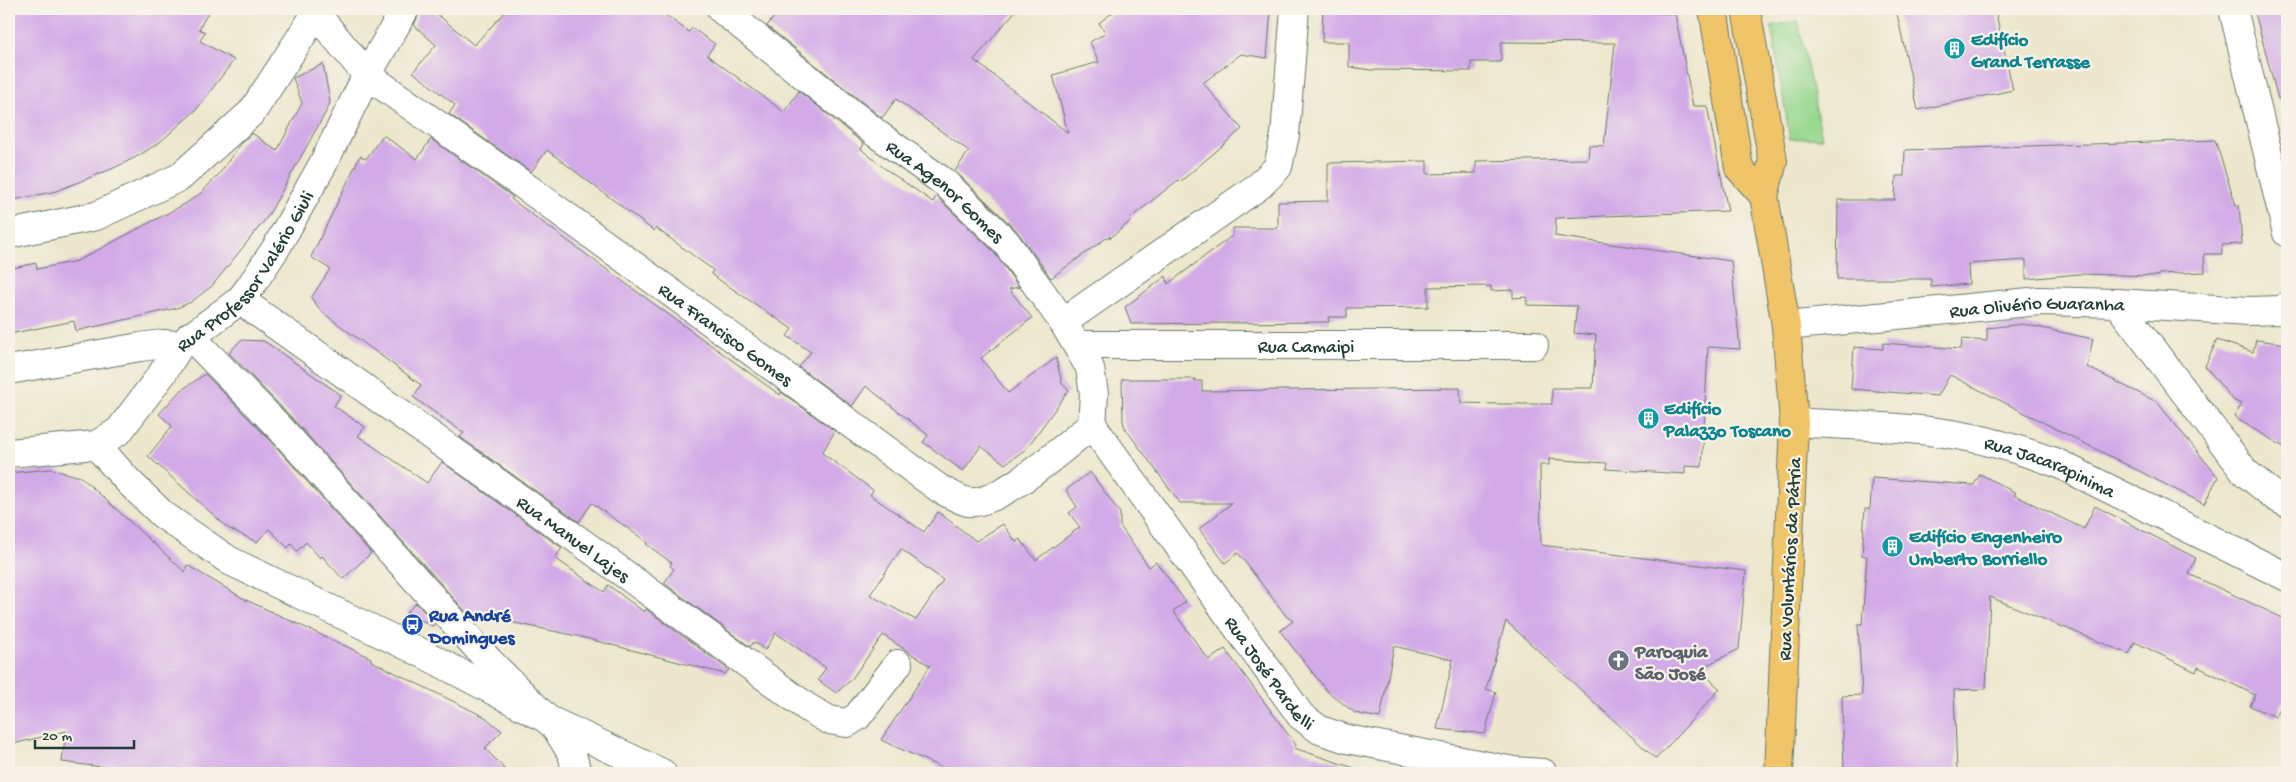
<svg xmlns="http://www.w3.org/2000/svg" width="2296" height="782" font-family="'Gochi Hand',sans-serif">
  <style>
    .green { fill: #97d88e; stroke: #5b8a61 }
    .building { fill: #d3aae8; fill-rule: evenodd }
    .lines { fill: none; stroke-linecap: round; stroke-linejoin: round }
    .minor-casing { stroke: #67786a; stroke-width: 30 }
    .major-casing { stroke: #67786a; stroke-width: 30 }
    .path { stroke: #67786a; stroke-width: 3; stroke-dasharray: 4 4; stroke-linecap: butt }
    .minor { stroke: #fff; stroke-width: 28 }
    .major { stroke: #f0c469; stroke-width: 28 }
    .labels { text-anchor: middle; stroke-width: 4.5; stroke-linejoin: round; paint-order: stroke }
    .culture-label { font-size: 19px; font-weight: bold; fill: #0d838f; stroke: #f7f3e8; text-anchor: start }
    .street-label { font-size: 19px; fill: #1f3d34; stroke: #f7f3e8 }
    .transit-label { font-size: 19px; font-weight: bold; fill: #164399; stroke: #f7f3e8; text-anchor: start }
    .worship-label { font-size: 19px; font-weight: bold; fill: #5b616d; stroke: #f7f3e8; text-anchor: start }
  </style>
  <rect width="100%" height="100%" fill="#f7f3e8"/>
  <filter id="ink" filterUnits="userSpaceOnUse"><feTurbulence type="fractalNoise" baseFrequency=".02" numOctaves="2"/><feDisplacementMap in="SourceGraphic" scale="10" xChannelSelector="R" yChannelSelector="G"/><feConvolveMatrix kernelMatrix="1 2 1 2 8 2 1 2 1" color-interpolation-filters="sRGB"/></filter>
  <filter id="wash" filterUnits="userSpaceOnUse"><feTurbulence type="fractalNoise" baseFrequency=".0096" numOctaves="4" result="noise"/><feDisplacementMap in="SourceGraphic" scale="20" xChannelSelector="R" yChannelSelector="G"/><feGaussianBlur stdDeviation="1.12" result="paint"/><feColorMatrix in="noise" values="0 0 0 0 0 0 0 0 0 0 0 0 0 0 0 0 0 1.4 0 .05"/><feComposite in="paint" operator="in"/></filter>
  <g filter="url(#wash)">
    <rect width="100%" height="100%" fill="#ede7cd"/>
    <polygon class="green" points="1798,21 1822,138 1790,139 1771,26"/>
    <g id="blocks">
      <g class="building">
        <polygon points="9,9 210,9 199,29 205,32 200,41 234,60 196,110 160,142 140,155 114,168 56,191 9,201"/>
        <polygon points="421,9 431,9 474,45 508,9 657,9 689,32 692,28 715,44 707,55 784,112 799,91 864,144 861,149 884,168 933,202 936,196 993,251 1019,287 1009,289 1032,318 981,358 1008,393 1056,358 1062,384 1069,390 1026,449 1005,464 981,446 963,471 923,442 928,435 866,386 852,406 799,367 811,352 787,336 792,329 718,279 711,274 713,270 656,228 654,231 547,150 531,172 449,114 455,105 413,72 436,45 414,25"/>
        <polygon points="780,9 1017,9 974,60 1068,133 1053,75 1099,62 1090,42 1106,33 1099,23 1117,9 1271,9 1267,58 1241,54 1203,83 1242,129 1180,182 1178,180 1129,219 1131,221 1110,238 1109,236 1051,278 1016,230 955,171 969,151 896,99 882,118 767,26"/>
        <polygon points="1323,9 1467,11 1467,9 1595,9 1675,14 1693,106 1707,106 1728,211 1556,218 1555,236 1731,261 1740,349 1708,347 1702,467 1685,466 1685,474 1606,469 1607,463 1549,459 1549,465 1540,465 1541,545 1746,571 1739,649 1699,669 1720,689 1656,759 1506,621 1486,689 1496,692 1485,734 1437,729 1453,660 1394,646 1380,718 1355,713 1327,691 1280,631 1293,621 1287,617 1238,553 1225,563 1199,529 1232,503 1180,503 1125,428 1123,421 1122,379 1195,379 1195,381 1202,381 1202,391 1460,388 1461,403 1501,404 1552,404 1552,388 1593,388 1596,335 1574,333 1577,306 1527,305 1527,297 1513,298 1513,290 1491,291 1491,286 1428,287 1428,307 1347,308 1347,317 1328,317 1329,322 1131,324 1125,307 1166,276 1168,284 1233,235 1233,228 1278,228 1278,202 1328,201 1328,163 1427,161 1427,174 1476,173 1476,161 1588,159 1589,145 1604,146 1615,43 1501,42 1501,62 1471,62 1471,71 1371,70 1349,67 1349,42 1322,42"/>
        <polygon points="1896,9 1995,9 2013,90 1918,110"/>
        <polygon points="2254,9 2287,9 2287,98 2278,99"/>
        <polygon points="323,64 330,102 328,108 268,216 212,286 191,302 177,308 76,331 74,321 9,334 9,269 36,263 37,269 77,261 185,204 201,193 220,173 240,144 252,133 277,151 302,103 293,78"/>
        <path d="M383,135l34,24 14,-20 82,58 -2,2 114,84 155,112 1,-3 54,39 -13,22 51,37 -3,5 54,37 14,-20 38,29 27,-17 13,18 4,-3 16,21 44,-33 -11,-14 8,-6 -11,-17 24,-18 30,41v13l29,41 7,-5 30,40 -13,9 36,49 16,-11 71,96 -2,3 63,21 -1,4h-403l-72,-33 49,-74 -47,-31 -32,45 -15,13 -18,-13 8,-12 -50,-35 -11,17 -11,-8 -4,5 -86,-64 10,-14 -4,-3 2,-3 -26,-19 1,-2 -55,-39 -13,19 -119,-85 4,-4 -51,-36 8,-12 -98,-72 -12,-15 19,-29 -19,-12 49,-101 6,3zM901,549l42,31 -27,40 -46,-25z"/>
        <polygon points="2215,140 2236,205 2239,205 2242,244 2222,245 2222,254 2204,254 2205,272 2159,274 2159,276 2079,274 2026,279 2026,260 1968,264 1969,284 1931,287 1931,279 1837,279 1838,200 1895,200 1896,176 1904,176 1905,150"/>
        <polygon points="2023,324 2093,339 2087,367 2157,402 2218,477 2204,504 1950,375 1938,396 1851,389 1854,347 1883,349 1883,343 1961,349 1962,339 1987,341 1987,328"/>
        <polygon points="241,340 264,341 341,395 334,406 365,427 358,436 427,483 442,462 562,548 555,558 579,575 604,592 608,585 644,612 646,609 729,670 725,674 577,636 467,613 292,418 229,353"/>
        <polygon points="2217,340 2253,352 2256,340 2287,344 2287,449 2234,417 2241,404 2233,400 2205,366"/>
        <polygon points="205,374 269,439 371,553 343,579 322,556 320,558 306,542 297,551 291,544 288,548 269,529 257,542 228,528 148,456 172,426 159,414 179,392"/>
        <polygon points="50,469 81,477 185,572 187,565 246,600 371,658 371,661 485,717 502,731 485,748 508,773 125,773 109,768 62,762 66,731 9,745 9,473"/>
        <polygon points="1980,474 2016,493 2014,495 2084,529 2095,506 2196,558 2189,574 2287,620 2287,693 2276,717 2250,706 2255,695 2198,667 2196,672 2135,642 2129,654 1990,597 1986,689 1954,690 1957,773 1844,773 1842,696 1862,695 1858,624 1862,624 1867,556 1862,556 1865,509 1870,509 1872,478 1974,485"/>
        <polygon points="416,603 435,624 433,626 406,613"/>
      </g>
    </g>
  </g>
  <g filter="url(#ink)">
    <use href="#blocks" fill-opacity="0" stroke="#67786a" stroke-width="1"/>
    <g class="lines">
      <defs>
        <g id="minor">
          <path id="s1" d="M721,9l156,125 68,49 60,58 58,81 27,46 4,26 -2,31"/>
          <polyline points="2233,9 2287,233"/>
          <path id="s2" d="M316,14l51,61 166,117 407,297c8,4 19,11 28,13 31,5 99,-58 124,-77"/>
          <polyline points="9,234 96,216 180,177 252,112 319,9"/>
          <path id="s3" d="M240,300l345,245 223,163 21,12 18,3 10,-6 41,-53"/>
          <polyline points="2117,303 2246,473 2277,498 2287,503"/>
          <polyline points="1063,322 1259,186 1278,167 1285,135 1295,9"/>
          <path id="s4" d="M1786,326l254,-25 77,2 132,8 32,-1 6,-4"/>
          <polyline points="190,336 280,428 490,662 556,728 572,754 577,773"/>
          <path id="s5" d="M1077,345h457"/>
          <polyline points="9,370 140,347 163,344 180,345"/>
          <path id="s6" d="M1794,422c59,4 121,4 179,16 29,6 56,15 84,25l230,114"/>
          <path id="s7" d="M1092,425l209,291 19,14 27,9 167,32 29,2"/>
          <polyline points="96,445 129,482 163,515 230,561 422,653 549,720 662,773"/>
          <path id="s8" d="M9,453l87,-8 23,-14 43,-57 18,-29 60,-45 10,-13 26,-39 47,-84 44,-89 38,-66"/>
        </g>
        <g id="major">
          <polyline points="1713,9 1739,168 1764,196"/>
          <polyline points="1746,9 1773,161 1764,196 1786,326 1794,422 1779,773"/>
        </g>
      </defs>
      <use href="#minor" class="minor-casing"/>
      <use href="#major" class="major-casing"/>
      <polyline class="path" points="2285,733 2287,734"/>
      <use href="#minor" class="minor"/>
      <use href="#major" class="major"/>
    </g>
  </g>
  <defs>
    <symbol id="building-disc" viewBox="-11 -11 22 22"><circle r="9.5" fill="#0f9aa8" stroke="#f7f3e8"/><path d="M-4-6H4V6H1V3H-1V6H-4ZM-2.5-4.3h1.7v1.8h-1.7ZM.8-4.3h1.7v1.8H.8ZM-2.5-1h1.7V.8h-1.7ZM.8-1h1.7V.8H.8Z" fill="#fff"/></symbol>
    <symbol id="bus-disc" viewBox="-11 -11 22 22"><circle r="9.5" fill="#1a4fb4" stroke="#f7f3e8"/><path d="M-5-6H5V4H4V6H2V4H-2V6H-4V4H-5ZM-3.5-4V0h7V-4ZM-3.5 1.2v1.5H-2V1.2ZM2 1.2v1.5H3.5V1.2Z" fill="#fff"/></symbol>
    <symbol id="church-disc" viewBox="-11 -11 22 22"><circle r="9.5" fill="#6b7280" stroke="#f7f3e8"/><path d="M-1.2-6h2.4v3.5h3.3v2.4h-3.3V6h-2.4V-.1h-3.3v-2.4h3.3Z" fill="#fff"/></symbol>
  </defs>
  <g fill-rule="evenodd">
    <use href="#building-disc" x="1942" y="36" width="25" height="25"/>
    <use href="#building-disc" x="1636" y="406" width="25" height="25"/>
    <use href="#building-disc" x="1880" y="534" width="25" height="25"/>
    <use href="#bus-disc" x="400" y="612" width="25" height="25"/>
    <use href="#church-disc" x="1606" y="648" width="25" height="25"/>
  </g>
  <g class="labels">
    <g class="culture-label">
      <text x="1971" y="45">Edifício<tspan x="1971" dy="22">Grand Terrasse</tspan></text>
      <text x="1664" y="414">Edifício<tspan x="1664" dy="22">Palazzo Toscano</tspan></text>
      <text x="1909" y="542">Edifício Engenheiro<tspan x="1909" dy="22">Umberto Borriello</tspan></text>
    </g>
    <g class="street-label">
      <text dy="7" stroke="none"><textPath href="#s1" startOffset="289">Rua Agenor Gomes</textPath></text>
      <text dy="7" stroke="none"><textPath href="#s8" startOffset="320">Rua Professor Valério Giuli</textPath></text>
      <text dy="7" stroke="none"><textPath href="#s4" startOffset="252">Rua Olivério Guaranha</textPath></text>
      <text dy="7" stroke="none"><textPath href="#s2" startOffset="522">Rua Francisco Gomes</textPath></text>
      <text dy="7" stroke="none"><textPath href="#s5" startOffset="229">Rua Camaipi</textPath></text>
      <text dy="7" stroke="none"><textPath href="#s6" startOffset="262">Rua Jacarapinima</textPath></text>
      <text dy="7" stroke="none"><textPath href="#s3" startOffset="410">Rua Manuel Lajes</textPath></text>
      <text transform="translate(1788 559) rotate(-87)" y="7">Rua Voluntários da Pátria</text>
      <text dy="7" stroke="none"><textPath href="#s7" startOffset="305">Rua José Pardelli</textPath></text>
    </g>
    <g class="transit-label">
      <text x="429" y="621">Rua André<tspan x="429" dy="22">Domingues</tspan></text>
    </g>
    <g class="worship-label">
      <text x="1635" y="657">Paroquia<tspan x="1635" dy="22">São José</tspan></text>
    </g>
  </g>
  <rect width="2296" height="782" fill="none" stroke="#f7f3e8" stroke-width="30"/>
  <path d="M35 740v8h99v-8" fill="none" stroke="#1f3d34" stroke-width="2.5"/>
  <text x="42" y="740" font-size="15" fill="#1f3d34" stroke="#f7f3e8" stroke-width="4" paint-order="stroke">20 m</text>
</svg>
